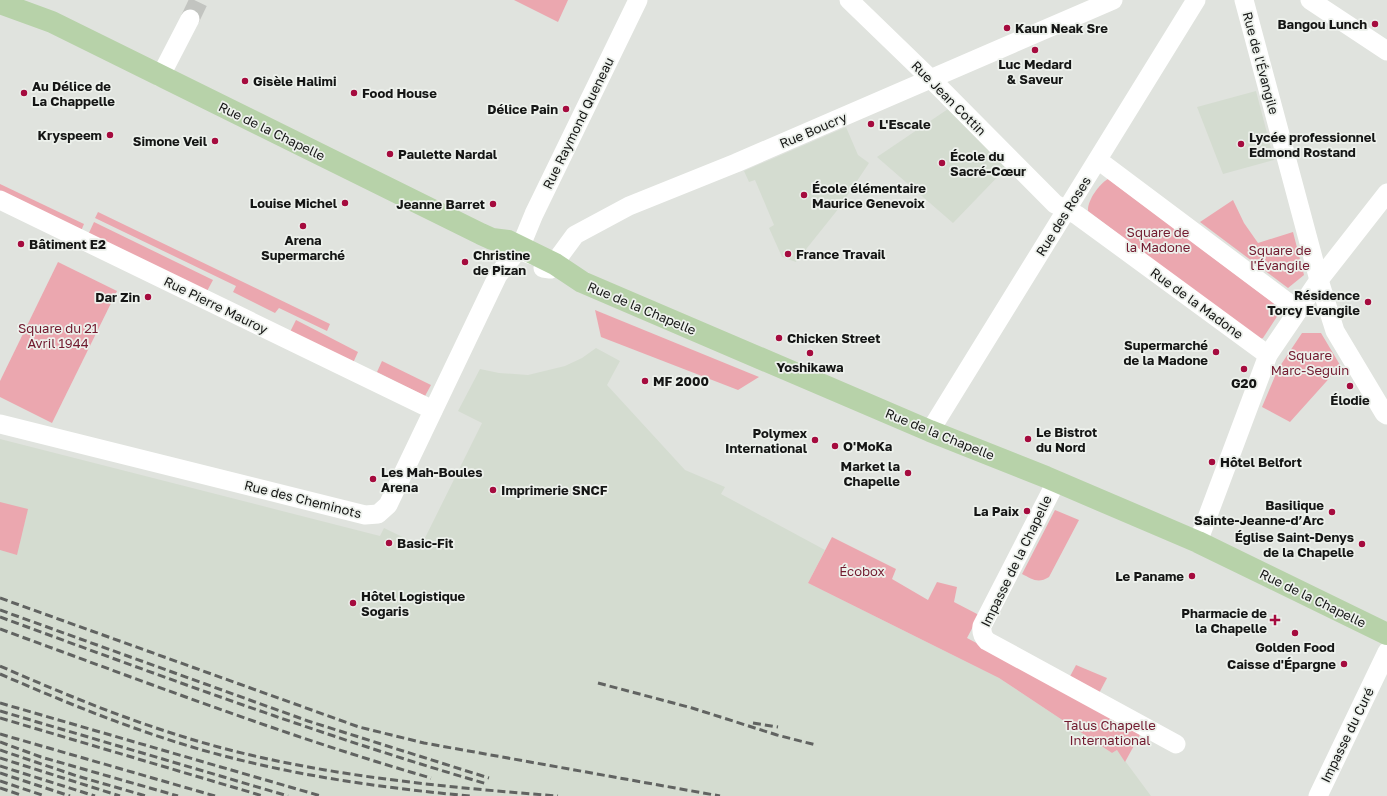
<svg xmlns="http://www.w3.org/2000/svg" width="1387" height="796" font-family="'Golos Text',sans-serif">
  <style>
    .built { fill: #d4dcd0 }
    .green { fill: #eba7af }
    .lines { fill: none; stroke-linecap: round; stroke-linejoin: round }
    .minor-tunnel { stroke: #c2c4c0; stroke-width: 19; stroke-dasharray: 19 10; stroke-linecap: butt }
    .minor { stroke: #fff; stroke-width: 19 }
    .major { stroke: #b7d2a9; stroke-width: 22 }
    .rail { stroke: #616361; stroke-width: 3; stroke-dasharray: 8 4; stroke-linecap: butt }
    .poi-dot { fill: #a50b3e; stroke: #edf1ec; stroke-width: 1.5 }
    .labels { text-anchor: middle; stroke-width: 3.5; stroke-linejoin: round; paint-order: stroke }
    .poi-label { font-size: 13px; font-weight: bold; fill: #151615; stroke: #edf1ec; text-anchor: start }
    .street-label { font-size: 13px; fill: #151615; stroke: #edf1ec }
    .park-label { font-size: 13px; fill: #721a2f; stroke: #edf1ec }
  </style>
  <rect width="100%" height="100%" fill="#e0e3de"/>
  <g class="built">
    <polygon points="1256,91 1274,160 1223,174 1197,107"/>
    <polygon points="948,109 1006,168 953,223 877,157"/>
    <polygon points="846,127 858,155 869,163 839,208 803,253 800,253 796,262 782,257 769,228 774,225 755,180 749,182 744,171"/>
    <polygon points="596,348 620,361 607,385 685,470 725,487 721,494 825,550 808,583 999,678 1112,753 1117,750 1151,796 0,796 0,439 380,536 384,528 421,546 482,423 458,411 480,369 499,373 528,375 565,366 582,358"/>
  </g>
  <g class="green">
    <polygon points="514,0 568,0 558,22"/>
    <path d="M1108,179l171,128 1,5 -17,26 -5,2 -170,-129c-1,-10 11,-27 20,-32z"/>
    <polygon points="0,184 84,224 81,231 0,192"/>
    <polygon points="1233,200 1244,223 1258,243 1293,232 1304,275 1288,288 1200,222"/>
    <polygon points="98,212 330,324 327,331 279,308 275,313 233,292 236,286 95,218"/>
    <polygon points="94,222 213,280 206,293 88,235"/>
    <polygon points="58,262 117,291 52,423 0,397 0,381"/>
    <polygon points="595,310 759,377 738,390 601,337"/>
    <polygon points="296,320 358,352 353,363 290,332"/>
    <polygon points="1302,333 1321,333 1343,370 1334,373 1290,422 1262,407 1278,369"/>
    <polygon points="382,361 431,385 425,396 377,372"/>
    <polygon points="0,502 28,509 17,555 0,550"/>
    <path d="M1055,510l24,10 -30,57c-11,7 -17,2 -27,-3z"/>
    <polygon points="832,537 896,569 892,579 928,600 937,582 957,587 954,602 979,615 967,638 1142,731 1125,762 1117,750 1112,753 999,678 808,583"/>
    <polygon points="1076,665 1107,678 1097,697 1067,682"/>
  </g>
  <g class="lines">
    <polyline class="minor-tunnel" points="190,19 199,0"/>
    <g class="minor">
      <polyline points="849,0 939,87 1055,204 1077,215 1268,355"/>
      <polyline points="1244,0 1319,280 1335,331 1384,413 1387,415"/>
      <polyline points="1310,0 1387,51"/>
      <polyline points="160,77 190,19"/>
      <polyline points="1098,160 1298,310"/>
      <polyline points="0,200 433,410"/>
      <polyline points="520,248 534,214 638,0"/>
      <polyline points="543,268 550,269 575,235 629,206 736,163 1113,0"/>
      <polyline points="0,424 365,515 378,514 388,505 498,275 518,250 535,256"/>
      <polyline points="930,431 1196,0"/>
      <path d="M1056,482l-74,144c-1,7 1,11 5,15l189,103"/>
      <polyline points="1198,542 1268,355 1319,280 1387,193"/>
      <polyline points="1318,796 1387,652"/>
    </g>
    <polyline class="major" points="0,3 52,22 481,234 492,239 508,241 555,264 582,282 930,431 1046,477 1198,542 1387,634"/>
    <g class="rail">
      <polyline points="0,598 359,727 424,743 720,796"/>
      <polyline points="0,610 308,721 489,778"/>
      <path d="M0,617c161,59 322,119 487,167"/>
      <path d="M0,629c143,52 285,107 431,149"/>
      <path d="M0,666c84,37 169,71 259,91 98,22 198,31 299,39"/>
      <path d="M0,674c69,30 140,59 213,79 84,23 170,35 257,43"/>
      <polyline points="598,683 692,708 777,735 816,745"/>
      <polyline points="0,703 321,796"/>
      <polyline points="0,711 288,796"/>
      <polyline points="0,718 263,796"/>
      <polyline points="753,723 778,727"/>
      <polyline points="0,734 215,796"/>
      <polyline points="0,742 41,757 178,796"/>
      <polyline points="0,750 77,776 146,796"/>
      <polyline points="0,758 120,796"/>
      <polyline points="0,766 95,796"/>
      <polyline points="0,773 70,796"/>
      <polyline points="0,781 45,796"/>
      <polyline points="0,788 21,795"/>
    </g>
  </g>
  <g class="poi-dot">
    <circle cx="1375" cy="24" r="4"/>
    <circle cx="1007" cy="28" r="4"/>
    <circle cx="1035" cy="50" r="4"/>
    <circle cx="245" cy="81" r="4"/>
    <circle cx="24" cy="93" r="4"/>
    <circle cx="354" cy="93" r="4"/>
    <circle cx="566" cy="109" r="4"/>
    <circle cx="871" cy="124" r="4"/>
    <circle cx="110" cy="135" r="4"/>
    <circle cx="215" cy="141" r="4"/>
    <circle cx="1241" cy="144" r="4"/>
    <circle cx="390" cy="154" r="4"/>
    <circle cx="942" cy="163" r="4"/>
    <circle cx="804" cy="195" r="4"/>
    <circle cx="345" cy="203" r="4"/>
    <circle cx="493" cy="204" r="4"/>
    <circle cx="303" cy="226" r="4"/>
    <circle cx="21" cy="244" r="4"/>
    <circle cx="788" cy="254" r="4"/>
    <circle cx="465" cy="262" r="4"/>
    <circle cx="148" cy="297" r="4"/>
    <circle cx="1368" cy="302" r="4"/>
    <circle cx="779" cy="338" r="4"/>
    <circle cx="1216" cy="352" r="4"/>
    <circle cx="810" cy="353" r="4"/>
    <circle cx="1244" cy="369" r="4"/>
    <circle cx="645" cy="381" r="4"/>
    <circle cx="1350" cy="386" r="4"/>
    <circle cx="1028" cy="439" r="4"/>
    <circle cx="815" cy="440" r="4"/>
    <circle cx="835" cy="446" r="4"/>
    <circle cx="1212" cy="462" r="4"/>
    <circle cx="908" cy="473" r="4"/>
    <circle cx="373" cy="479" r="4"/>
    <circle cx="493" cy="490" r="4"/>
    <circle cx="1027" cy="511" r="4"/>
    <circle cx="1332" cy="512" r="4"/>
    <circle cx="389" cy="543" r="4"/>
    <circle cx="1362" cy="544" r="4"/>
    <circle cx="1192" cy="576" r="4"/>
    <circle cx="353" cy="603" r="4"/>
    <path d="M1273 614h4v4h4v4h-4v4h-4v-4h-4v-4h4z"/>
    <circle cx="1295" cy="633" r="4"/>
    <circle cx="1344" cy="664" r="4"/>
  </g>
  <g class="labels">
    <g class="poi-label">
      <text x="1367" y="29" text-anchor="end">Bangou Lunch</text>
      <text x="1015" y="33">Kaun Neak Sre</text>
      <text x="1035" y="69" text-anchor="middle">Luc Medard<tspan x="1035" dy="15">&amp; Saveur</tspan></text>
      <text x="253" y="86">Gisèle Halimi</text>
      <text x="32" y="91">Au Délice de<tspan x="32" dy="15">La Chappelle</tspan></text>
      <text x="362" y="98">Food House</text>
      <text x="558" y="114" text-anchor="end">Délice Pain</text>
      <text x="879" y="129">L'Escale</text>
      <text x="102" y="140" text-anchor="end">Kryspeem</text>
      <text x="1249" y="142">Lycée professionnel<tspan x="1249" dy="15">Edmond Rostand</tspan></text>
      <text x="207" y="146" text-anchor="end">Simone Veil</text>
      <text x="398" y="159">Paulette Nardal</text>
      <text x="950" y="161">École du<tspan x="950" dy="15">Sacré-Cœur</tspan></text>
      <text x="812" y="193">École élémentaire<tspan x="812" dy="15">Maurice Genevoix</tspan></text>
      <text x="337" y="208" text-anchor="end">Louise Michel</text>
      <text x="485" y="209" text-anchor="end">Jeanne Barret</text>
      <text x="303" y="245" text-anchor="middle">Arena<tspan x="303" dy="15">Supermarché</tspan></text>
      <text x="29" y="249">Bâtiment E2</text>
      <text x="796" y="259">France Travail</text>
      <text x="473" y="260">Christine<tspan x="473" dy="15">de Pizan</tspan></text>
      <text x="1360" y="300" text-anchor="end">Résidence<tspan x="1360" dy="15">Torcy Evangile</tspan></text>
      <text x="140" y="302" text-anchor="end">Dar Zin</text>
      <text x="787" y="343">Chicken Street</text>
      <text x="1208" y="350" text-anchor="end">Supermarché<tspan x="1208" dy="15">de la Madone</tspan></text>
      <text x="810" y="372" text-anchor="middle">Yoshikawa</text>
      <text x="653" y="386">MF 2000</text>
      <text x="1244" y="388" text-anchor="middle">G20</text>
      <text x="1350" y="405" text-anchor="middle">Élodie</text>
      <text x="1036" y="437">Le Bistrot<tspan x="1036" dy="15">du Nord</tspan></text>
      <text x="807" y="438" text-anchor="end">Polymex<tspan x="807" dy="15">International</tspan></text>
      <text x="843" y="451">O'MoKa</text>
      <text x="1220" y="467">Hôtel Belfort</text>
      <text x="900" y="471" text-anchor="end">Market la<tspan x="900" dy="15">Chapelle</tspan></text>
      <text x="381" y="477">Les Mah-Boules<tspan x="381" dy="15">Arena</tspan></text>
      <text x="501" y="495">Imprimerie SNCF</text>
      <text x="1324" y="510" text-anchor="end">Basilique<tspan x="1324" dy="15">Sainte-Jeanne-d’Arc</tspan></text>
      <text x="1019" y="516" text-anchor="end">La Paix</text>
      <text x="1354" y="542" text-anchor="end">Église Saint-Denys<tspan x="1354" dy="15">de la Chapelle</tspan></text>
      <text x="397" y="548">Basic-Fit</text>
      <text x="1184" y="581" text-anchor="end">Le Paname</text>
      <text x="361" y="601">Hôtel Logistique<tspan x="361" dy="15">Sogaris</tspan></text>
      <text x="1267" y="618" text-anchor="end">Pharmacie de<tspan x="1267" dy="15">la Chapelle</tspan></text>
      <text x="1295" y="652" text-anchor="middle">Golden Food</text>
      <text x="1336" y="669" text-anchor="end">Caisse d'Épargne</text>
    </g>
    <g class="street-label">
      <text transform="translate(1261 63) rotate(75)" y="5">Rue de l'Évangile</text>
      <text transform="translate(949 98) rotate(45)" y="5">Rue Jean Cottin</text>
      <text transform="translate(578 123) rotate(-64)" y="5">Rue Raymond Queneau</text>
      <text transform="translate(813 130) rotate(-23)" y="5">Rue Boucry</text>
      <text transform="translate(272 131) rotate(26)" y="5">Rue de la Chapelle</text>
      <text transform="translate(1063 216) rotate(-58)" y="5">Rue des Roses</text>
      <text transform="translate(1197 303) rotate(36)" y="5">Rue de la Madone</text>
      <text transform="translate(216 305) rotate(26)" y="5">Rue Pierre Mauroy</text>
      <text transform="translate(642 308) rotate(23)" y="5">Rue de la Chapelle</text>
      <text transform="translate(940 434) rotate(22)" y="5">Rue de la Chapelle</text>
      <text transform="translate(303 499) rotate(14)" y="5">Rue des Cheminots</text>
      <text transform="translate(1016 561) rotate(-64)" y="5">Impasse de la Chapelle</text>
      <text transform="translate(1313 598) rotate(26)" y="5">Rue de la Chapelle</text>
      <text transform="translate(1347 735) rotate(-64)" y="5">Impasse du Curé</text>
    </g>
    <g class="park-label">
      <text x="1158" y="237">Square de<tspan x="1158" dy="15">la Madone</tspan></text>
      <text x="1280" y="255">Square de<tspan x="1280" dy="15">l'Évangile</tspan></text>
      <text x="58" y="333">Square du 21<tspan x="58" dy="15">Avril 1944</tspan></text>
      <text x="1310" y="360">Square<tspan x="1310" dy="15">Marc-Seguin</tspan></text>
      <text x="862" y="576">Écobox</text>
      <text x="1110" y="730">Talus Chapelle<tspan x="1110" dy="15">International</tspan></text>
    </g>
  </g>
</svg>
